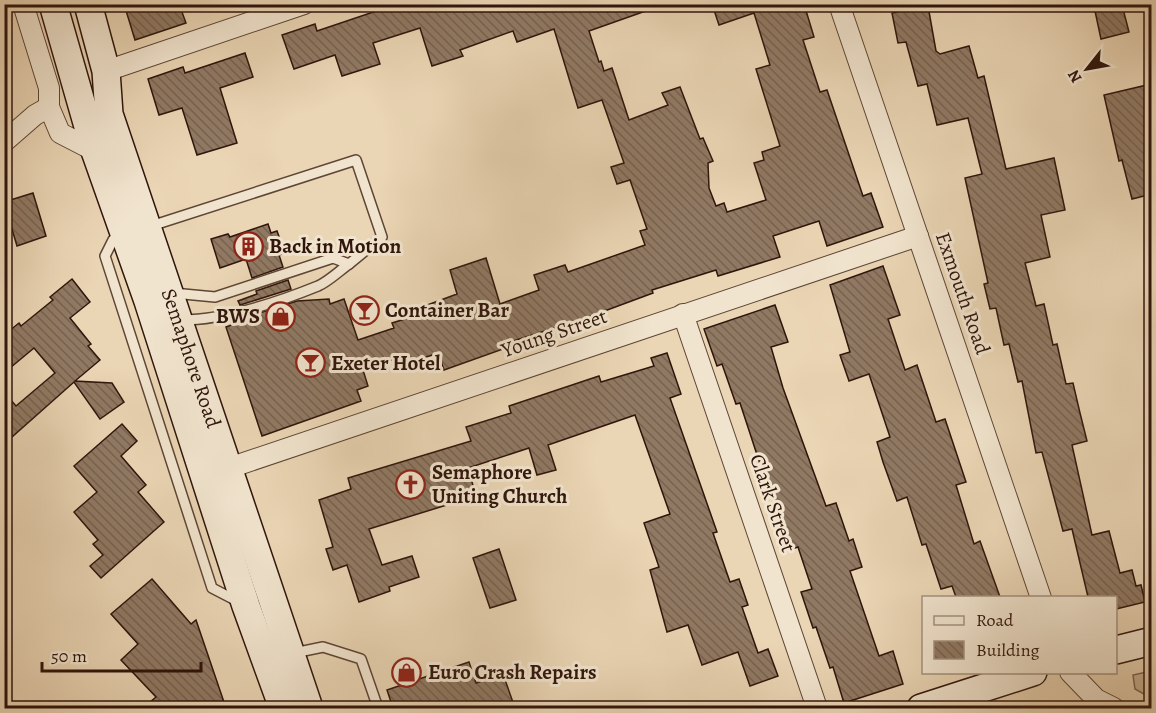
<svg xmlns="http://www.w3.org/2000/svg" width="1156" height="713" font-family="Alegreya,serif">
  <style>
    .park { fill: #cab497; stroke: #7c6452; stroke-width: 1.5 }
    .building { fill: url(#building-back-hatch); stroke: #2f150c; stroke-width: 1.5 }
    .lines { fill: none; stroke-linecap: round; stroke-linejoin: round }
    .lane-casing { stroke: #5e4536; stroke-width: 12 }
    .street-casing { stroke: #5e4536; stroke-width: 22 }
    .secondary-casing { stroke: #2f150c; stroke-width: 30 }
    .lane { stroke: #f1e4ce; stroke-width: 9 }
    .street { stroke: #f1e4ce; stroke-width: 20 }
    .secondary { stroke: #f1e4ce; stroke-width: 27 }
    .labels { text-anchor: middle; stroke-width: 6; stroke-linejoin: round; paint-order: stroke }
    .poi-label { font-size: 21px; font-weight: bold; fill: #2f150c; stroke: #f1e4ce; text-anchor: start }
    .street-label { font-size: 21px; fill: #2f150c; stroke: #f1e4ce }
  </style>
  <defs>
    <pattern id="building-back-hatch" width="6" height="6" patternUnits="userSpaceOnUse" patternTransform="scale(1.5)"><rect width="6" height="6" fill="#907963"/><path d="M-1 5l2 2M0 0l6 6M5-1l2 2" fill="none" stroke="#766250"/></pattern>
  </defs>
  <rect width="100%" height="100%" fill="#ead5b4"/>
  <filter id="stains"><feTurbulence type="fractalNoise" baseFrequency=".00333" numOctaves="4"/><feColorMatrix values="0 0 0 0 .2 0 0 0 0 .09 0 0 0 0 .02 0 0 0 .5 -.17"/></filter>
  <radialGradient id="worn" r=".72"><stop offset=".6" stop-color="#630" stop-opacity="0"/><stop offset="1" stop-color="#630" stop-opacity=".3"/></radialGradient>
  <polygon class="park" points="1151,671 1152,671 1151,698 1135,689 1133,675"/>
  <g class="building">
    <polygon points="124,4 179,4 186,23 135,40"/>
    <polygon points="397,4 656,4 657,7 589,31 599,62 601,61 604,71 612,68 629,120 668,105 662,93 680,87 700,139 703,138 713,161 708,163 709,188 716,206 724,203 727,212 766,200 754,163 764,160 762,152 780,146 756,69 770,65 754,13 719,25 712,4 779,4 781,10 804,4 814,37 803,40 820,92 827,90 863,196 871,193 883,227 827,246 819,221 773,236 780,257 718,276 716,270 652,290 653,293 583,319 513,341 514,345 444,370 438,353 406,364 403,356 363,370 368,386 357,390 361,401 262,436 226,327 245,320 244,318 297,301 329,299 330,304 344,299 358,340 394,328 392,323 424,313 422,307 457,294 450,270 486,258 500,304 539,290 534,275 565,265 568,272 645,245 640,231 647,229 630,180 617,184 611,167 624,163 602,100 578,108 554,29 517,42 513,31 460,50 463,56 432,66 420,28 373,43 380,64 342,76 335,55 294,69 282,35 315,24 317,31"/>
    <polygon points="1122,5 1129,32 1101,39 1095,11"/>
    <polygon points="928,6 936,51 940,54 969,46 978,78 984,76 1006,169 1054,158 1065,210 1041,215 1050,257 1025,263 1036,306 1044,304 1053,345 1057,344 1066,384 1073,383 1080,413 1087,441 1072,445 1092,535 1109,531 1120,573 1132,570 1136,586 1141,585 1145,602 1116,609 1116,597 1088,597 1072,529 1063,531 1042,452 1036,453 1022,381 1018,382 1009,344 1004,345 996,308 990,309 984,284 988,283 965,178 982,174 968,118 937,125 927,84 918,86 906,42 898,43 892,13"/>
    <polygon points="245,53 253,77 220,88 237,143 197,155 182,108 159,115 148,79 183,67 185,73"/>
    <polygon points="1147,85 1152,104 1152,194 1132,199 1122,160 1119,161 1104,95"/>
    <polygon points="33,193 46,236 17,246 4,202"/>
    <polygon points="268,224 271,233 277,231 285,253 279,255 283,267 252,278 246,259 220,268 211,239 228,234 230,237"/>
    <polygon points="883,266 900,315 888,319 905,370 917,365 936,422 945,419 966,482 956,485 974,544 980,541 1000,597 956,597 952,586 941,589 926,544 922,545 907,497 897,501 883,462 877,442 890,437 869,374 849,381 840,355 850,352 830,285"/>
    <polygon points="72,279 90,302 70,318 91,344 88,346 100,360 75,381 112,383 124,402 100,419 74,382 4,444 4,392 16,406 55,373 34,348 4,373 4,335 19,323 21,326 53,300 50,297"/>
    <polygon points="288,280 291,289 240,305 238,301 257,294 256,291"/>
    <polygon points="775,305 788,342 771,347 783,388 826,506 836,503 849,541 853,539 862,567 850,571 879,656 893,651 903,684 844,703 833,667 830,668 816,627 813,628 801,592 812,589 798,547 785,551 776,524 783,521 766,472 763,473 740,403 736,404 722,364 717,366 704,329"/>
    <polygon points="667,353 681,394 670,398 717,532 713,533 730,582 739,579 748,605 742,607 758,653 768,649 778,676 750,686 738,652 702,665 688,625 667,632 650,570 659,567 644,523 670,514 635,415 548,445 556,470 537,475 529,448 468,468 476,496 369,529 382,565 412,556 419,577 389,587 390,591 359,602 347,565 333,570 326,549 333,547 319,500 351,489 348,478 471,441 466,427 511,413 509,406 599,376 601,382 654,366 651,358"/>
    <polygon points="122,424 137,441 121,456 146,485 138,492 164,522 101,578 90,566 103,555 93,544 98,540 74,512 97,492 74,466"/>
    <polygon points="499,549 516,600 490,608 473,558"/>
    <polygon points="152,579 191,624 196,620 226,708 143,708 156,697 121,660 138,644 111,614"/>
    <polygon points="469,662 476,683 503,674 515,708 393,708 387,690"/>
  </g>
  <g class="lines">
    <defs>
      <g id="lane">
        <polyline points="151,226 356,160 382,237 349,264"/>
        <polyline points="120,235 113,240 105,256 212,588 239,602"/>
        <path d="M173,293l42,4 118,-39 16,6c-10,7 -20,17 -31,22 -42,17 -92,34 -137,34"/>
        <polyline points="294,653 323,647 361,659 378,708"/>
      </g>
      <g id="street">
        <polyline points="23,4 49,88 49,107 60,133 95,151"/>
        <polyline points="839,4 1041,598"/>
        <polyline points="106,71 304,4"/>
        <polyline points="4,142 35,115 49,107"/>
        <polyline points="683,314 817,708"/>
        <polyline points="217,472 918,236"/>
        <polyline points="1070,672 1096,699 1114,708"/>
      </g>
      <g id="secondary">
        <polyline points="53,4 95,151 148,301 246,606 283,708"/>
        <path id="s1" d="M88,4l18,67 3,43 200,594"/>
        <polyline points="1116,650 1152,641"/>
        <polyline points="921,708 1033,672"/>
      </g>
    </defs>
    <use href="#lane" class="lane-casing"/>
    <use href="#street" class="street-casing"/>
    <use href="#secondary" class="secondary-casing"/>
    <use href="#lane" class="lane"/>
    <use href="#street" class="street"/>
    <use href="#secondary" class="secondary"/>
  </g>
  <defs>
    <symbol id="building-ring" viewBox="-11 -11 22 22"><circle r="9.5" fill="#f1e4ce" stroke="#8f2418" stroke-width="1.5"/><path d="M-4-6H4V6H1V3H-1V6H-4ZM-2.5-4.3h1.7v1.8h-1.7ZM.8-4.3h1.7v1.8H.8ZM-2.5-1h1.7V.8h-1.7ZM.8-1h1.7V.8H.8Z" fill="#8f2418"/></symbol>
    <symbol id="bar-ring" viewBox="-11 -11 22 22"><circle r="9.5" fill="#f1e4ce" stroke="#8f2418" stroke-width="1.5"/><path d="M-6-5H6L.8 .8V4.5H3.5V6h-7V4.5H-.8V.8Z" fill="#8f2418"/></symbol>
    <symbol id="shop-ring" viewBox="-11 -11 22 22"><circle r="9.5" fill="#f1e4ce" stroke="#8f2418" stroke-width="1.5"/><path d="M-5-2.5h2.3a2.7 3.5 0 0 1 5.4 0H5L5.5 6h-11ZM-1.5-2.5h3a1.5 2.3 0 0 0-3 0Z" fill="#8f2418"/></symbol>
    <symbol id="church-ring" viewBox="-11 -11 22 22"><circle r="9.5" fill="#f1e4ce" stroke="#8f2418" stroke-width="1.5"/><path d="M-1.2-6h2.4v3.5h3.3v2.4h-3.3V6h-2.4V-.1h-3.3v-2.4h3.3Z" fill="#8f2418"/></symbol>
  </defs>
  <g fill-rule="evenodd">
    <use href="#building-ring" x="232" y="230" width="33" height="33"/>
    <use href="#bar-ring" x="348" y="294" width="33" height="33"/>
    <use href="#shop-ring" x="264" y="300" width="33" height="33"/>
    <use href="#bar-ring" x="294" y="346" width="33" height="33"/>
    <use href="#church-ring" x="394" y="468" width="33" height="33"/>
    <use href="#shop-ring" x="390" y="656" width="33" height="33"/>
  </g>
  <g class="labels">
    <g class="poi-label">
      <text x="269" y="253">Back in Motion</text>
      <text x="385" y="317">Container Bar</text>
      <text x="260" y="323" text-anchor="end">BWS</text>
      <text x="331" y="370">Exeter Hotel</text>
      <text x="432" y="479">Semaphore<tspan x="432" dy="24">Uniting Church</tspan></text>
      <text x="428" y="679">Euro Crash Repairs</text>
    </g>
    <g class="street-label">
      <text transform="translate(963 293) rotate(71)" y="7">Exmouth Road</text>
      <text transform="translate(554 333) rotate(-19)" y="7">Young Street</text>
      <text dy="7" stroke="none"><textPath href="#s1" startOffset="370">Semaphore Road</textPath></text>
      <text transform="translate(773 503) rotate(71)" y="7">Clark Street</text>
    </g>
  </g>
  <rect width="1156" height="713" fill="none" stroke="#ead5b4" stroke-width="24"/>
  <rect x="6" y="6" width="1144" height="701" fill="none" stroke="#2f150c" stroke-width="3"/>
  <rect x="12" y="12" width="1132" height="689" fill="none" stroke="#2f150c" stroke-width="1.5"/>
  <rect x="922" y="596" width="195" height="78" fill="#f1e4ce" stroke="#a39180" stroke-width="1.5"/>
  <rect x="934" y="616" width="30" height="9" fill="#f1e4ce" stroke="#a39180" stroke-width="1.5"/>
  <text x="976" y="626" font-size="18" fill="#2f150c">Road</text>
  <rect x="934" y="641" width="30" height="18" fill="url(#building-back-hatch)" stroke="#a39180" stroke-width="1.5"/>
  <text x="976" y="656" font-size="18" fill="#2f150c">Building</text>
  <g transform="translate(1087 69) rotate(239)" stroke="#f1e4ce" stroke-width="4.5" paint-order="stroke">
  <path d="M0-4.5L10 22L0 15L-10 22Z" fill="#2f150c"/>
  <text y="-9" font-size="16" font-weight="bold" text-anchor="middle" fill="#2f150c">N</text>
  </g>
  <path d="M42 662v9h159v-9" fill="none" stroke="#2f150c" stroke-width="3"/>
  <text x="51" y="662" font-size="18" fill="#2f150c" stroke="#f1e4ce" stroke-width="4.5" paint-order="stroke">50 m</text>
  <rect width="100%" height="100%" filter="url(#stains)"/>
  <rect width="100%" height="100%" fill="url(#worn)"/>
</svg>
